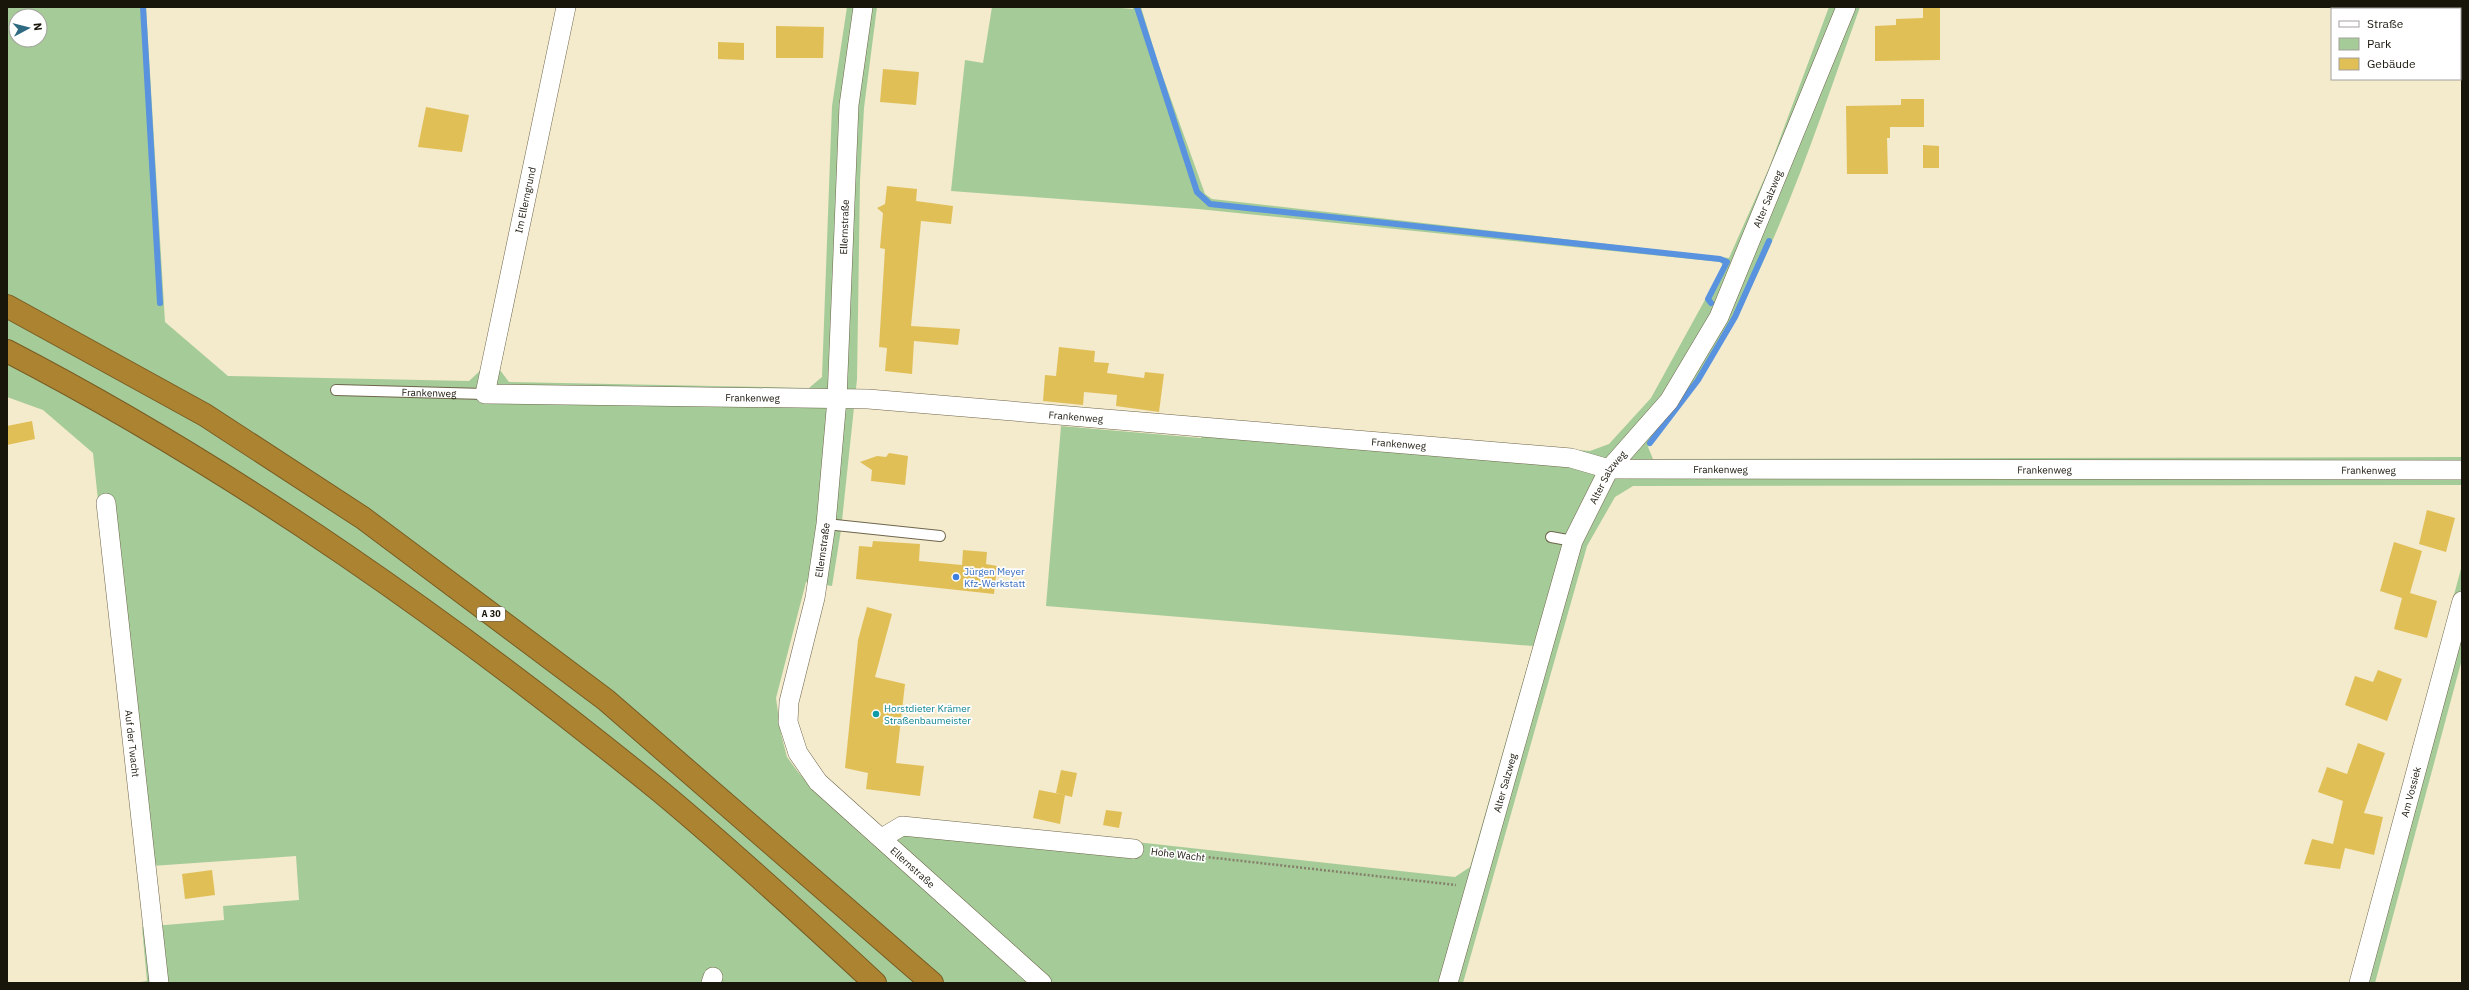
<svg xmlns="http://www.w3.org/2000/svg" width="2469" height="990" font-family="'IBM Plex Sans',sans-serif">
  <style>
    .green { fill: #a5cc98; fill-rule: evenodd }
    .lines { fill: none; stroke-linecap: round; stroke-linejoin: round }
    .stream { stroke: #5992de; stroke-width: 6 }
    .building { fill: #e1bf57 }
    .lane-casing { stroke: #6e654b; stroke-width: 12 }
    .street-casing { stroke: #6e654b; stroke-width: 20 }
    .highway-casing { stroke: #785c23; stroke-width: 24 }
    .path { stroke: #857f6b; stroke-width: 2.5; stroke-dasharray: 2 2; stroke-linecap: butt }
    .lane { stroke: #fff; stroke-width: 10 }
    .street { stroke: #fff; stroke-width: 19 }
    .highway { stroke: #ac8331; stroke-width: 22 }
    .shop-dot { fill: #3f7fe0; stroke: #fff; stroke-width: 1.5 }
    .culture-dot { fill: #0f9aa8; stroke: #fff; stroke-width: 1.5 }
    .labels { text-anchor: middle; stroke-width: 3.5; stroke-linejoin: round; paint-order: stroke }
    .shield { fill: #fff; stroke: #5d5b54; stroke-width: 1 }
    .shield-label { font-size: 9px; font-weight: bold; fill: #18150a }
    .street-label { font-size: 10px; fill: #18150a; stroke: #fff }
    .shop-label { font-size: 10px; fill: #366cbe; stroke: #fff; text-anchor: start }
    .culture-label { font-size: 10px; fill: #0d838f; stroke: #fff; text-anchor: start }
  </style>
  <rect width="100%" height="100%" fill="#f4eacc"/>
  <g class="green">
    <path d="M7,7h139l19,315 63,54 241,5 13,-12 93,-362 -75,363 9,12 300,6 13,-11 10,-271 15,-99h30l-13,101 -4,73 -3,198 -16,151 -9,56 -26,-4 -30,116 5,36 6,23 11,15 18,20 56,52 76,-20 179,17 328,36 15,-10 63,-221 -487,-40 15,-180 140,12 2,-19 387,32 19,-7 42,-46 72,-131 -2,-5 -523,-53 -247,-18 14,-131 18,3 9,-56h117l24,2v-2h8l17,56 47,131 7,5 517,59 40,-90 60,-161h31c-55,152 -104,316 -212,440l5,12 809,-2v28l-829,1 -18,11 -28,49 -124,437h-1329l13,-2 -5,-54 82,-7 -1,-14 76,-6 -3,-44 -159,11 -44,-414 -50,-43 -36,-13zM16,16h24v24h-24z"/>
    <polygon points="2462,565 2462,659 2375,983 2350,983"/>
  </g>
  <g class="lines">
    <g class="stream">
      <polyline points="143,7 160,303"/>
      <polyline points="1137,7 1197,192 1210,204 1720,259 1727,262 1708,299 1711,303"/>
      <polyline points="1650,443 1698,380 1735,317 1769,241"/>
    </g>
  </g>
  <g class="building">
    <polygon points="1923,7 1940,7 1940,60 1875,61 1875,26 1896,25 1896,19 1923,18"/>
    <polygon points="776,26 824,27 823,58 776,58"/>
    <polygon points="718,42 744,43 744,60 718,59"/>
    <polygon points="883,69 919,72 916,105 880,102"/>
    <polygon points="1901,99 1924,99 1924,127 1890,127 1890,138 1887,138 1888,174 1847,174 1846,106 1901,105"/>
    <polygon points="426,107 469,115 462,152 418,147"/>
    <polygon points="1923,145 1939,146 1939,168 1923,168"/>
    <polygon points="887,186 917,189 916,201 953,206 951,224 921,221 911,326 960,329 958,345 914,341 912,374 885,371 887,348 879,347 885,249 880,248 883,213 877,208 885,204"/>
    <polygon points="1059,347 1095,351 1094,362 1109,363 1107,373 1144,378 1145,372 1164,374 1159,412 1116,406 1117,395 1084,392 1083,405 1043,401 1045,375 1056,376"/>
    <polygon points="32,421 35,439 7,445 7,426"/>
    <polygon points="889,453 908,456 905,485 871,481 872,470 860,462 877,456 886,457"/>
    <polygon points="2427,510 2455,518 2446,552 2419,544"/>
    <polygon points="873,541 920,544 919,561 962,565 963,550 987,552 986,564 997,566 994,594 856,579 859,546 872,547"/>
    <polygon points="2394,542 2422,551 2410,593 2437,601 2427,638 2394,629 2402,598 2380,591"/>
    <polygon points="867,607 892,614 875,677 905,684 896,763 924,766 920,796 866,789 868,773 845,768 858,640"/>
    <polygon points="2378,670 2402,679 2387,721 2345,705 2355,676 2373,682"/>
    <polygon points="2358,743 2385,753 2364,813 2383,817 2374,855 2345,848 2340,869 2304,864 2312,839 2333,844 2343,801 2318,792 2327,767 2347,774"/>
    <polygon points="1061,770 1077,773 1072,797 1056,793"/>
    <polygon points="1039,790 1065,795 1060,824 1033,818"/>
    <polygon points="1106,810 1122,812 1119,828 1103,825"/>
    <polygon points="212,870 215,895 185,899 182,874"/>
  </g>
  <g class="lines">
    <defs>
      <g id="lane">
        <path id="s1" d="M336,390l149,4"/>
        <polyline points="826,524 940,536"/>
        <polyline points="1551,537 1573,541"/>
      </g>
      <g id="street">
        <path id="s2" d="M566,7l-81,387 383,5 703,59 38,11 853,1"/>
        <path id="s3" d="M863,7l-14,98 -12,294 -11,125 -11,74 -26,104 -1,20 10,31 20,29 224,201"/>
        <path id="s4" d="M106,503l53,480"/>
        <polyline points="882,838 902,826 1134,849"/>
        <polyline points="711,983 713,977"/>
        <path id="s5" d="M1448,983l125,-442 36,-72 60,-68 50,-84 127,-310"/>
        <path id="s6" d="M2359,983l103,-382"/>
      </g>
      <g id="highway">
        <polyline points="7,306 205,415 363,518 606,700 932,983"/>
        <path d="M7,351c233,121 450,275 654,441 72,60 145,127 214,191"/>
      </g>
    </defs>
    <use href="#lane" class="lane-casing"/>
    <use href="#street" class="street-casing"/>
    <use href="#highway" class="highway-casing"/>
    <polyline class="path" points="1153,851 1456,885"/>
    <use href="#lane" class="lane"/>
    <use href="#street" class="street"/>
    <use href="#highway" class="highway"/>
  </g>
  <circle class="shop-dot" cx="956" cy="577" r="4"/>
  <circle class="culture-dot" cx="876" cy="714" r="4"/>
  <g class="labels">
    <rect class="shield" x="477" y="607" width="28" height="14" rx="3"/>
    <g class="shield-label">
      <text x="491" y="617">A 30</text>
    </g>
    <g class="street-label">
      <text dy="4" stroke="none"><textPath href="#s5" startOffset="856">Alter Salzweg</textPath></text>
      <text transform="translate(525 200) rotate(-78)" y="4">Im Ellerngrund</text>
      <text transform="translate(844 227) rotate(-88)" y="4">Ellernstraße</text>
      <text dy="4" stroke="none"><textPath href="#s1" startOffset="93">Frankenweg</textPath></text>
      <text dy="4" stroke="none"><textPath href="#s2" startOffset="663">Frankenweg</textPath></text>
      <text dy="4" stroke="none"><textPath href="#s2" startOffset="987">Frankenweg</textPath></text>
      <text dy="4" stroke="none"><textPath href="#s2" startOffset="1311">Frankenweg</textPath></text>
      <text dy="4" stroke="none"><textPath href="#s2" startOffset="1635">Frankenweg</textPath></text>
      <text dy="4" stroke="none"><textPath href="#s2" startOffset="1959">Frankenweg</textPath></text>
      <text dy="4" stroke="none"><textPath href="#s2" startOffset="2283">Frankenweg</textPath></text>
      <text dy="4" stroke="none"><textPath href="#s5" startOffset="532">Alter Salzweg</textPath></text>
      <text transform="translate(822 550) rotate(-82)" y="4">Ellernstraße</text>
      <text dy="4" stroke="none"><textPath href="#s4" startOffset="242">Auf der Twacht</textPath></text>
      <text dy="4" stroke="none"><textPath href="#s5" startOffset="208">Alter Salzweg</textPath></text>
      <text dy="4" stroke="none"><textPath href="#s6" startOffset="198">Am Vossiek</textPath></text>
      <text transform="translate(1178 854) rotate(7)" y="4">Hohe Wacht</text>
      <text dy="4" stroke="none"><textPath href="#s3" startOffset="916">Ellernstraße</textPath></text>
    </g>
    <g class="shop-label">
      <text x="964" y="575">Jürgen Meyer<tspan x="964" dy="12">Kfz-Werkstatt</tspan></text>
    </g>
    <g class="culture-label">
      <text x="884" y="712">Horstdieter Krämer<tspan x="884" dy="12">Straßenbaumeister</tspan></text>
    </g>
  </g>
  <rect width="2469" height="990" fill="none" stroke="#18150a" stroke-width="16"/>
  <rect x="2331" y="8" width="130" height="72" fill="#ffffff" stroke="#a3a19d"/>
  <rect x="2339" y="21" width="20" height="6" fill="#ffffff" stroke="#a3a19d"/>
  <text x="2367" y="28" font-size="12" fill="#18150a">Straße</text>
  <rect x="2339" y="38" width="20" height="12" fill="#a5cc98" stroke="#a3a19d"/>
  <text x="2367" y="48" font-size="12" fill="#18150a">Park</text>
  <rect x="2339" y="58" width="20" height="12" fill="#e1bf57" stroke="#a3a19d"/>
  <text x="2367" y="68" font-size="12" fill="#18150a">Gebäude</text>
  <g transform="translate(28 28) rotate(83)"><circle r="19" fill="#ffffff" stroke="#a3a19d"/>
  <path d="M0-3L7 15L0 10L-7 15Z" fill="#2e6b82"/>
  <text y="-6" font-size="11" font-weight="bold" text-anchor="middle" fill="#18150a">N</text>
  </g>
</svg>
